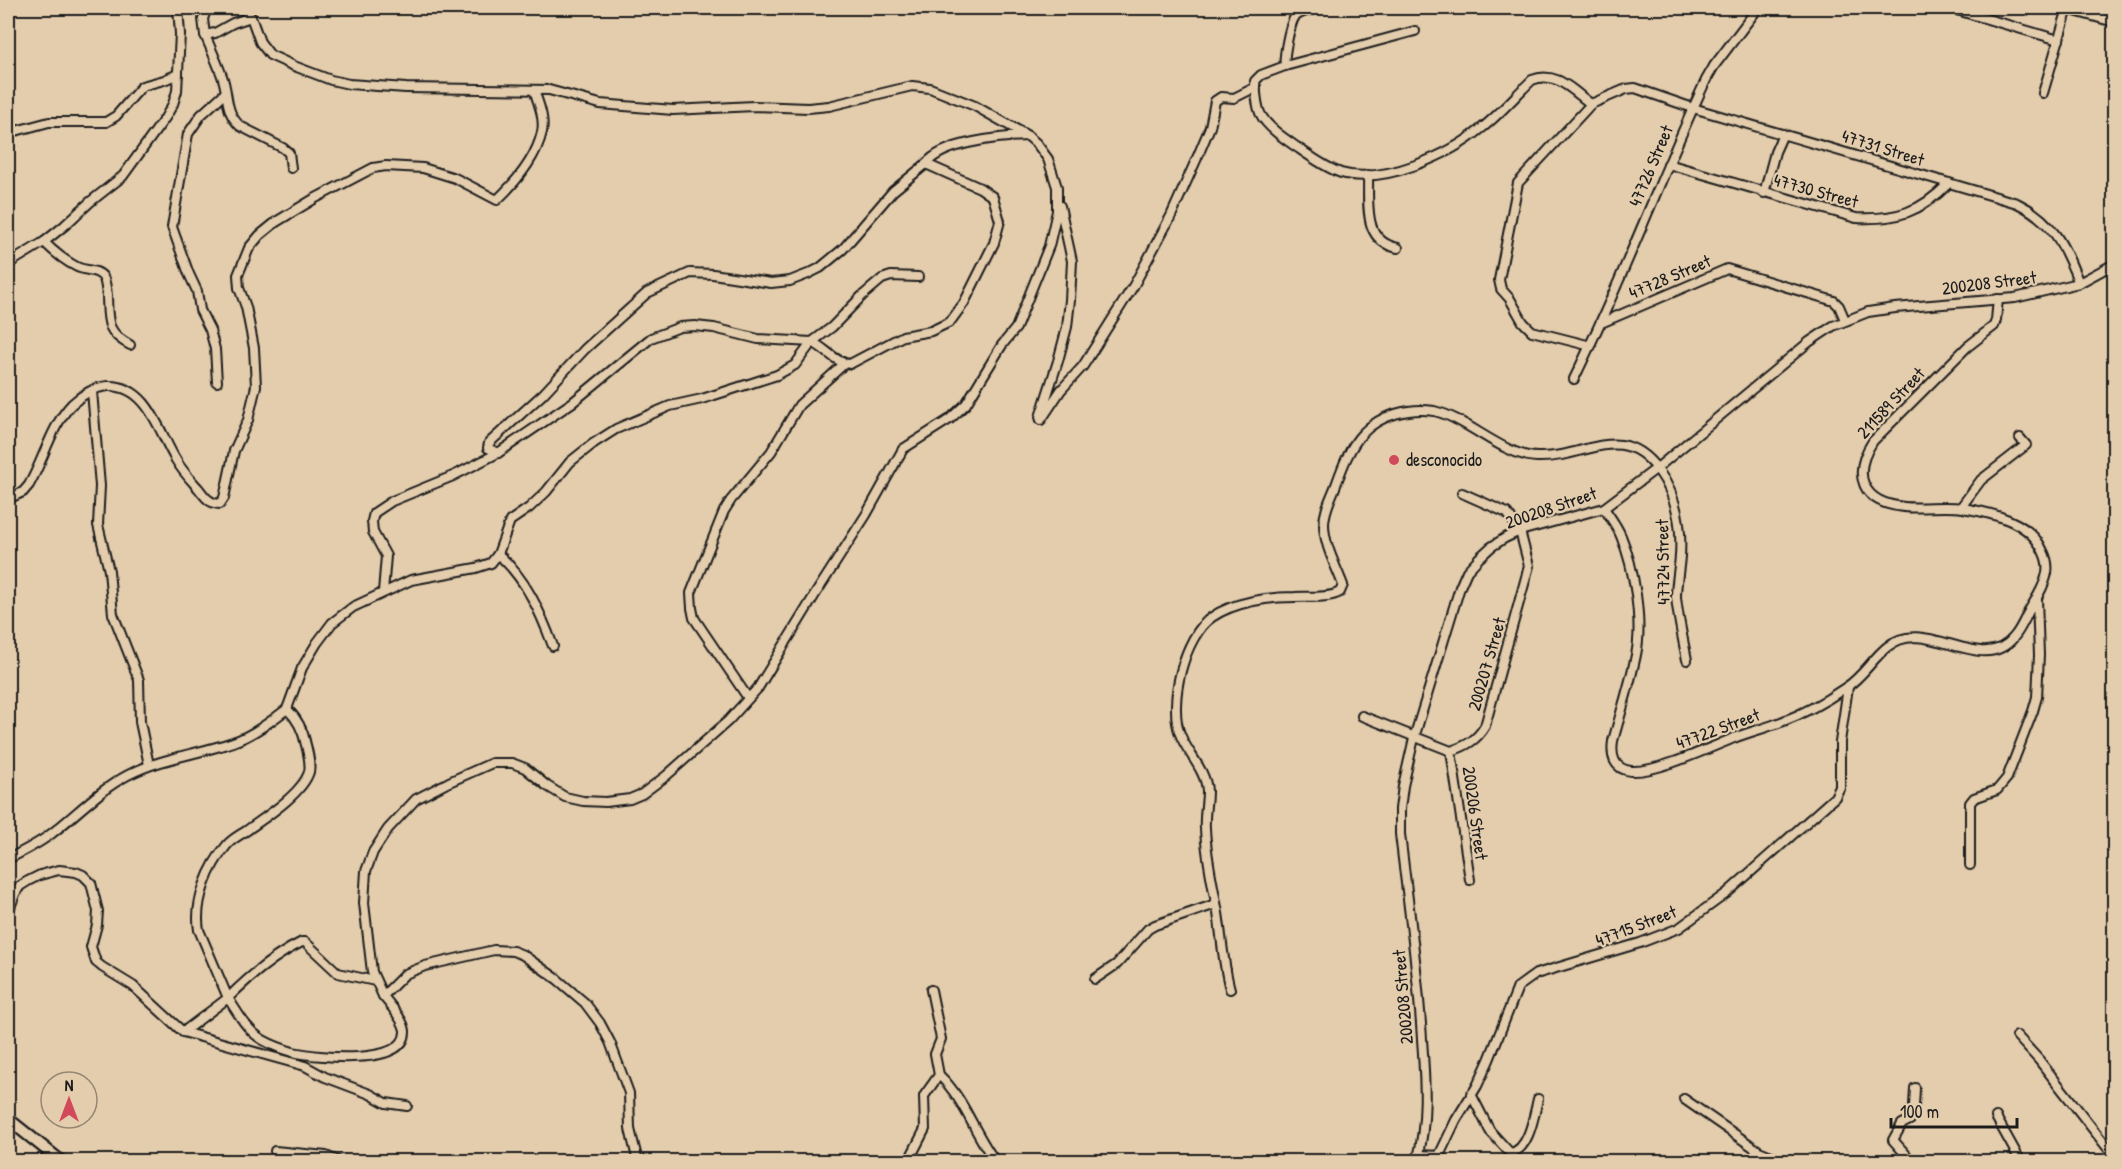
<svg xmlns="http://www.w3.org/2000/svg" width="2122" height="1169" font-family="'Patrick Hand',sans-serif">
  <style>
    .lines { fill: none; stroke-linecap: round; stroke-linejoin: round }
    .river { stroke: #96d7f8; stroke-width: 15 }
    .street-casing { stroke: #1c1c1c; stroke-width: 12 }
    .secondary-casing { stroke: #1c1c1c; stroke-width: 15 }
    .street { stroke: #e4cdad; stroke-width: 8 }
    .secondary { stroke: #e4cdad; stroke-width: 10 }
    .poi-dot { fill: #d1495b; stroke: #e4cdad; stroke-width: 2 }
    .labels { text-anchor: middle; stroke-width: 4.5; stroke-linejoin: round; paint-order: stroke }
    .street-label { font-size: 18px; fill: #1c1c1c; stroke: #e4cdad }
    .poi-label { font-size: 18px; fill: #1c1c1c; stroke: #e4cdad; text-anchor: start }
  </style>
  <rect width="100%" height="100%" fill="#e4cdad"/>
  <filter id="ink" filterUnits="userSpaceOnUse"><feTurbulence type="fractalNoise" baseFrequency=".0167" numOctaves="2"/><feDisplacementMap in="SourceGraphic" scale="12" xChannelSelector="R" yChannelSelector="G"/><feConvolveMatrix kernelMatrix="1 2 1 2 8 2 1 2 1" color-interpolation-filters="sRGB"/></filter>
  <g filter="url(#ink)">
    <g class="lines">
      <polyline class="river" points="914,8 923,8"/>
      <defs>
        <g id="street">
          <polyline points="242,8 251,17 260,42 270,55 294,66 331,80 349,84 406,88 549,90 600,104 673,110 754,106 808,108 829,106 912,86 930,88 975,106 1028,136 1037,144 1048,159 1057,187 1057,211 1049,246 1016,328 1002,345 966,404 950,419 903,449 866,515 816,593 758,688 728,721 666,776 642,794 630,799 606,802 583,801 565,797 547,786 525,768 512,763 492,763 449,782 416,799 388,829 373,852 366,871 364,903 372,972 383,996"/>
          <path d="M1319,8c-7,2 -17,3 -23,8 -6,4 -13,43 -11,50l-24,9 -6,6c1,10 1,22 5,32 7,15 28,28 41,37 12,8 25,18 40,23 42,12 109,-18 141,-45 18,-14 33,-32 50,-48 24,-10 41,11 59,24l35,-15 9,-1 58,20 324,95c37,18 47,43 62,80"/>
          <polyline points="1950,8 2059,40"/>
          <polyline points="2067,9 2114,22"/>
          <path d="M251,17l-18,6 -18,10 -10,2c6,14 12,27 17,41 7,18 2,35 18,50l43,22 6,5 2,15"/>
          <polyline points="205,35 203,19 207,8"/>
          <polyline points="1285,66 1415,31"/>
          <polyline points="2043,93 2068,8"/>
          <polyline points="8,133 49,122 106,122 116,116 142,86 164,80 178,74 178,71"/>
          <path d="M1668,164l188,54c41,2 65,-6 93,-35"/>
          <path d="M1368,175c1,29 -6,66 30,73"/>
          <polyline points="1764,193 1775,152 1783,134"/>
          <polyline points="1060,206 1072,261 1070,300 1067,327 1058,361 1040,417 1041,420 1061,390 1083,366 1134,285 1171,216 1197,158 1210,127 1215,101 1221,97 1234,98 1256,87"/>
          <path d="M44,242c10,10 21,19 33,25 8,4 20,2 26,10 3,5 3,12 4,18 1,25 -2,37 23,50"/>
          <polyline points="8,264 44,242 64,226 90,202 123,176 165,118 173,104 177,91 180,34 178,8"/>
          <polyline points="8,279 9,263"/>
          <polyline points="1601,323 1727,269 1834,301 1839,306 1845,320"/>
          <polyline points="1591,346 1532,331 1523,322 1510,299 1501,289 1499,280 1518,183 1591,104"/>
          <path d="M1574,379c48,-98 86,-201 132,-299l8,-14 44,-58"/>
          <polyline points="217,382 215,349 210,330 200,310 197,291 189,274 172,227 188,134 201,115 225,93"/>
          <polyline points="92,391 100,486 98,525 109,571 113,614 139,680 140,722 149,765"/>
          <polyline points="498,453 488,448 489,443 543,394 585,349 647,293 690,273 713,274 771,283 790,281 808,274 820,268 843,249 893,191 926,164"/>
          <path d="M8,499l15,-7 6,-7c15,-26 22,-59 43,-81 10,-9 23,-17 36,-18 41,-1 51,47 68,74 6,11 15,20 23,29 6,8 11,15 21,15l4,-6 10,-47 14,-31 8,-34 -2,-38 -8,-41 -7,-19 -1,-13 11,-27 11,-13 16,-13 38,-23 59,-31 13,-2 37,2 32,10 42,22c19,-18 39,-41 45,-68 3,-14 -4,-30 -8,-42"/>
          <polyline points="1961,507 1981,480 2026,445 2020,438"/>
          <path d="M1604,508c6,9 13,18 17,28 13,31 22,86 15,119 -6,29 -15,57 -23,86 -2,14 0,28 18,30 25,2 78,-23 103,-33 15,-6 32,-10 47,-16 22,-8 45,-21 64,-34 17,-10 27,-29 42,-41 38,-33 95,31 127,-10 7,-8 11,-19 16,-28 6,-10 13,-20 16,-32 3,-9 1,-18 -3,-26 -13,-30 -51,-38 -80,-43 -19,-3 -40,1 -59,-1 -42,-4 -53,-32 -31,-66l94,-94 27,-21 2,-6 2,-21"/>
          <path d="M498,554c28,25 42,57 55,92"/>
          <polyline points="383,592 386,556 373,532 372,521 374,513 392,501 453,476 498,453 573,402 651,338 680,327 695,326 714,328 758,339 812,342 832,327 862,296 882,279 891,276 918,277"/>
          <polyline points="748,698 694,618 692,608 691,593 724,511 731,500 771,452 799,405 844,364"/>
          <path d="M287,709l15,-41 15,-25 15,-20 21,-16 58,-27 65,-12 15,-5 7,-9 12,-33 19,-13 17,-16 24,-30 24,-19 22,-14 54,-23 32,-7 75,-24 18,-10 17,-23c12,5 25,22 38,22l53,-28 28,-5 19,-9 14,-19 30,-60 6,-22 -7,-24 -13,-9 -54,-24c17,-22 74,-27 101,-28"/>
          <path d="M1362,716l89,35c15,-5 26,-11 34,-25l44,-160 -9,-35 -13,-18 -45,-20"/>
          <polyline points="1451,751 1470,880"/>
          <path d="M8,859c14,-7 30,-15 43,-25 25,-19 48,-44 77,-59 33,-17 70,-21 105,-33 20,-7 37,-20 54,-33 11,10 16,21 19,36 2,9 5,18 3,27 -7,22 -45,46 -63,59 -6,4 -14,8 -19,14 -18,21 -33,56 -28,85l29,68 -45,34"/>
          <polyline points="1970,865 1970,803 1974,798 1997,790 2007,778 2033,711 2037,697 2039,655 2037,599"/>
          <polyline points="8,913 15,894 20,886 28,881 40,875 59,870 76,872 83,875 91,883 98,911 97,925 91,947 96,962 102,967 133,986 183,1032 305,1066 325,1077 370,1094 386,1103 407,1106"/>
          <polyline points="1095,979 1117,964 1148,929 1155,925 1216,904"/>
          <path d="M375,981l-37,-8 -33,-31h-3c-29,14 -52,34 -74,56 10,15 19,33 35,42 9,5 20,9 30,12 22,5 113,15 112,-21 -1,-11 -15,-26 -22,-35l22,-22 20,-8 69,-16 19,1 10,4 34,24 28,24 15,20 10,19 19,51 1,36 8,33"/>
          <path d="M1230,989c-7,-25 -8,-50 -12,-76 -5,-28 -12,-56 -13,-85 -1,-12 2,-25 2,-37 -1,-21 -20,-38 -27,-57 -12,-31 4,-98 32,-117 22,-15 56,-20 83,-20 13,-1 33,2 45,-5l3,-7c-7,-19 -19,-40 -19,-61 0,-13 7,-26 12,-39 6,-17 14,-39 27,-52 17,-18 47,-26 71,-22 33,7 69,45 103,46 49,2 84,-37 121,13 19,26 24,55 22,86 -1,14 -4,28 -4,41 2,21 7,42 11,63"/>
          <polyline points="2017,1036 2039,1060 2114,1156"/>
          <path d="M939,1075c26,24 35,59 57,87"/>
          <path d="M1471,1094l19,37 20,22c19,-2 24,-38 28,-54"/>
          <polyline points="1684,1099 1759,1151 1786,1162"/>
          <polyline points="1996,1117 2021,1162"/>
          <polyline points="275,1151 326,1156 340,1162"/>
          <polyline points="1419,1155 1440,1156"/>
          <polyline points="908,1162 925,1129 924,1096 939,1075 935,1054 941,1039 931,990"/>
          <path d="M1417,1162c11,-41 8,-82 5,-123 -4,-69 -14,-137 -22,-205v-25l3,-23 11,-48 46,-151 7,-16 12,-13 12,-11 14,-9 15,-7 84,-23 53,-40 152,-126 24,-16 35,-14 27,-4 120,-10 64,-15 35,-19"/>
          <polyline points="1436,1162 1456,1120 1477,1086 1489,1060 1518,987 1536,974 1640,943 1679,928 1727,893 1835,797 1840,787 1840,742 1848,687"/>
          <polyline points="1909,1162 1909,1158 1893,1140 1902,1124 1910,1120 1914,1106 1915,1088"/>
        </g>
        <polyline id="secondary" points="8,1119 62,1162"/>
      </defs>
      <use href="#street" class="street-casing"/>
      <use href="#secondary" class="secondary-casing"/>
      <use href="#street" class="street"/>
      <use href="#secondary" class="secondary"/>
    </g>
  </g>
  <circle class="poi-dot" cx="1394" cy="460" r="6"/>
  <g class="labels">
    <g class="street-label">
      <text transform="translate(1883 148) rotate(17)" y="6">47731 Street</text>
      <text transform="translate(1651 166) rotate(-67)" y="6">47726 Street</text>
      <text transform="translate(1816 191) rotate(15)" y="6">47730 Street</text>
      <text transform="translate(1670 277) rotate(-23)" y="6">47728 Street</text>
      <text transform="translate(1989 283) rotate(-7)" y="6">200208 Street</text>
      <text transform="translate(1891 403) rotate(-47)" y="6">211589 Street</text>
      <text transform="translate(1551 508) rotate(-19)" y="6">200208 Street</text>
      <text transform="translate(1663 562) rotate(-91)" y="6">47724 Street</text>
      <text transform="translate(1487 664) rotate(-74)" y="6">200207 Street</text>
      <text transform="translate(1718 729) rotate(-20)" y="6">47722 Street</text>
      <text transform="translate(1475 813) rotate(82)" y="6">200206 Street</text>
      <text transform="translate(1636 926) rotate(-21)" y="6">47715 Street</text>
      <text transform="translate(1403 997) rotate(-95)" y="6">200208 Street</text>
    </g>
    <g class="poi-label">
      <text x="1406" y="466">desconocido</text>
    </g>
  </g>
  <rect width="2122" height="1169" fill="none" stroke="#e4cdad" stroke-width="30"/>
  <rect x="15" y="15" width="2092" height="1139" fill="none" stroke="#1c1c1c" stroke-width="2" filter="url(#ink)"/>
  <g transform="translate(69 1100)"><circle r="28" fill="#e4cdad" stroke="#948673" stroke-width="1.5"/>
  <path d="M0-4.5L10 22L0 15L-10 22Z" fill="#d1495b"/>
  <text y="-9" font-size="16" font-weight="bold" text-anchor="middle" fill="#1c1c1c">N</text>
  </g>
  <path d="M1891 1118v9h126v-9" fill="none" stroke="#1c1c1c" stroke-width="3"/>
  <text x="1900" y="1118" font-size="18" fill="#1c1c1c" stroke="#e4cdad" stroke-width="4.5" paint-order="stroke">100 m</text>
</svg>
